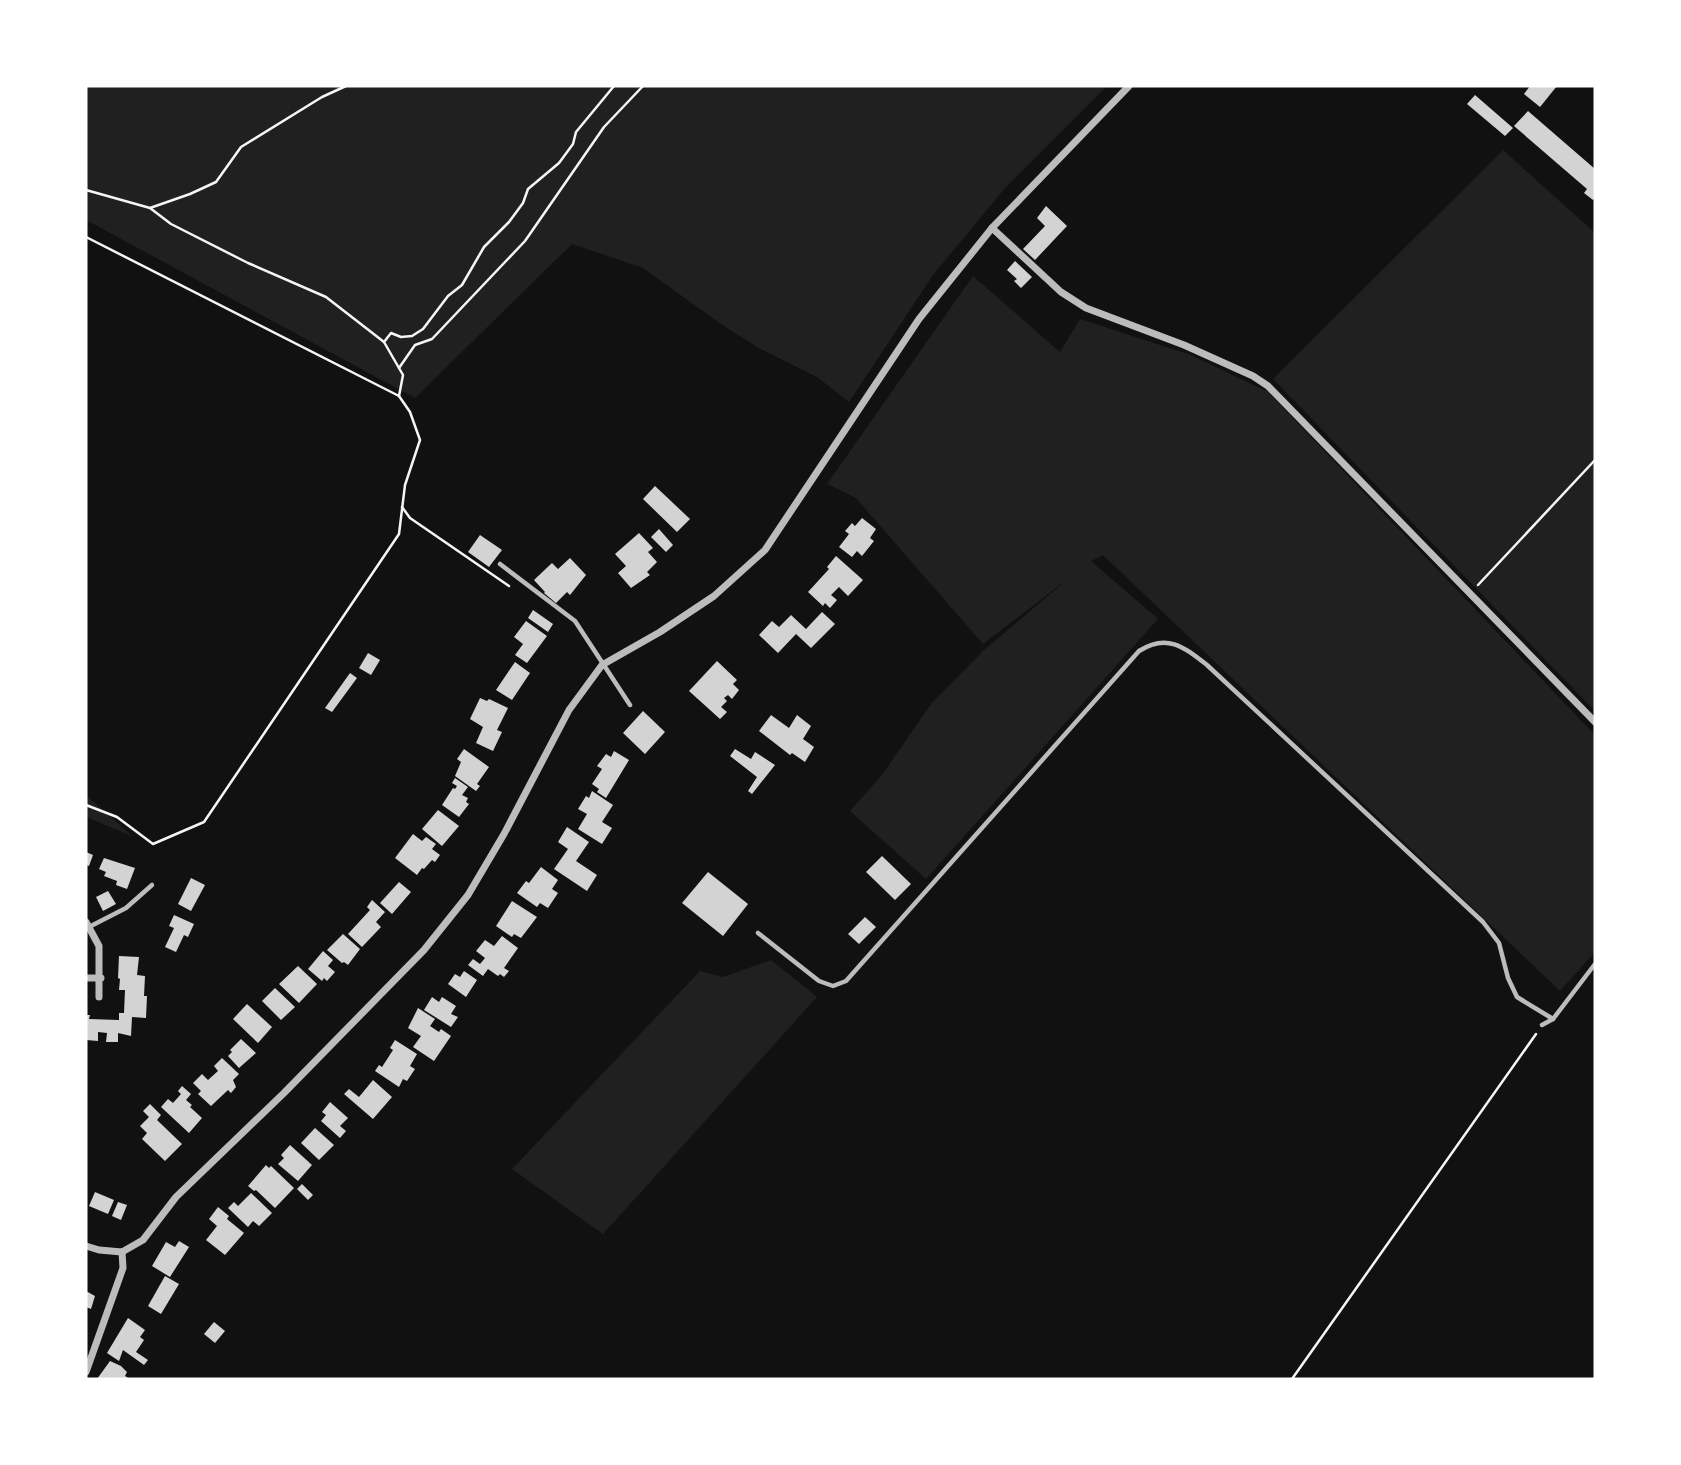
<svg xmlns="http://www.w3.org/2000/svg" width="1681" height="1465" font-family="Arial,sans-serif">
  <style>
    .green { fill: #202020 }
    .building { fill: #d3d3d3 }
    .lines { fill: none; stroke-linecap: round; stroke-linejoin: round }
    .path { stroke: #f5f5f5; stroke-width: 2.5 }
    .service { stroke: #bcbcbc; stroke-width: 4.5 }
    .minor { stroke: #bcbcbc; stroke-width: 7 }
  </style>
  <rect width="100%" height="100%" fill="#111"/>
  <g class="green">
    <polygon points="86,86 1107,86 1005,188 933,275 849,402 817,377 757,347 721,324 643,268 572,244 415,398 86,220"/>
    <polygon points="1503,150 1595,233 1595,711 1273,379"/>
    <polygon points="973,276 1060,352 1080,319 1191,355 1268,392 1595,735 1595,952 1560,991 1103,555 1091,561 1158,619 926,879 850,811 882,775 931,704 984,650 1069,578 983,644 856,498 827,484"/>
    <polygon points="86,795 132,836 86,817"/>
    <polygon points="771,960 817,997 603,1234 512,1169 700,971 723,977"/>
  </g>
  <g class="building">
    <polygon points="1530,86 1557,86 1540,107 1524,94"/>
    <polygon points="1475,95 1513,128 1505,136 1467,104"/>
    <polygon points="1528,111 1595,169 1595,197 1593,200 1584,193 1587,189 1514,126"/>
    <polygon points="1046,206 1067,226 1035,260 1023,249 1045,226 1037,218"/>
    <polygon points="1015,261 1032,277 1021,288 1014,281 1017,279 1007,270"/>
    <polygon points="655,486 690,519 677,532 643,499"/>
    <polygon points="862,518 876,529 870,538 874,541 862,556 857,551 852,557 839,547 849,534 845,531 852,523 855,526"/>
    <polygon points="659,529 673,545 666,552 651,537"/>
    <polygon points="639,533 653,548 648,552 657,562 647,572 650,575 631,588 618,573 626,566 615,554"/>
    <polygon points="480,535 502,550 489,567 468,552"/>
    <polygon points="836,556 863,580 848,596 839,587 831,595 837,600 830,608 825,603 823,606 808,592 829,569 827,567"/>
    <polygon points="570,558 586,575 570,595 567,592 556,603 544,593 545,592 534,580 552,563 558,569"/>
    <polygon points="533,610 553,624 548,632 528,618"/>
    <polygon points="822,612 835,624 811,648 796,634 778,653 759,635 772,621 779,627 791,615 806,629"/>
    <polygon points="526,621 547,636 527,663 515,655 523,644 514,637"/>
    <polygon points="368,653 380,660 371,675 359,668"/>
    <polygon points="717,661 737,680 733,684 739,690 732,699 728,695 724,698 727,701 721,707 727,712 720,719 689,691"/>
    <polygon points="515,662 530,673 512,700 496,690"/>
    <polygon points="350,673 357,678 332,712 325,708"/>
    <polygon points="480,698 487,701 489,699 508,708 497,730 502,732 493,751 476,743 483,727 470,719"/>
    <polygon points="643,711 665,732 645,754 623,733"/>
    <polygon points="771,715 789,728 797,715 811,726 803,739 814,747 805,762 792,753 790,755 759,731"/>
    <polygon points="464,749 489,767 477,784 480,786 476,791 455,776 461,762 457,759"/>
    <polygon points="735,749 751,759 755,752 775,765 752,794 748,791 757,777 730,756"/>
    <polygon points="614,751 629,760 606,798 597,792 599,789 592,784 602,769 597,766 606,754 611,757"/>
    <polygon points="455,778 468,787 462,795 468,798 466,802 469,804 459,817 442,805 453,788 455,789 457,786 452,783"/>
    <polygon points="592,791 613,805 602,822 612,828 602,844 578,829 587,814 578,809 586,796 589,798"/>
    <polygon points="438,810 459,826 442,846 422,829"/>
    <polygon points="567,827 589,842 576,861 597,875 587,891 554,869 568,849 558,842"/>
    <polygon points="413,834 422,841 426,837 436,844 432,849 440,855 435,862 432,860 424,869 422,868 417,875 395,858"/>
    <polygon points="86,852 93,855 89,866 86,865"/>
    <polygon points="882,856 911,884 895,900 866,872"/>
    <polygon points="104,858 135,868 127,889 116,885 117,881 104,876 106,872 99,869"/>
    <polygon points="541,867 558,880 552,889 558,893 548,908 540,903 537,907 517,893 526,881 529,883"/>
    <polygon points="708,872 748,904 723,936 682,903"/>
    <polygon points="191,878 205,885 191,911 178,904"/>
    <polygon points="399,882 411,892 392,914 380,903"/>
    <polygon points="108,891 116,904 103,911 96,897"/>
    <polygon points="372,900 385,912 376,922 381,927 362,947 348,934 370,910 367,907"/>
    <polygon points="512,901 537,917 521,938 514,934 512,937 496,926"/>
    <polygon points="174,915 194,924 188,937 184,935 176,952 165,947 174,928 169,926"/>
    <polygon points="865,917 876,927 859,944 848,934"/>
    <polygon points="343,934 360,949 348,965 344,962 342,963 327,950"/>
    <polygon points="502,936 518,948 504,968 509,971 504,977 500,974 498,976 488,969 483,976 468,965 473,959 480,964 485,958 476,951 485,940 494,946"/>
    <polygon points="323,951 333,960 328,966 335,972 327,981 324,978 322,981 308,969"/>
    <polygon points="119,956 139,957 137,975 145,976 144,996 147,996 146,1018 132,1017 131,1036 118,1033 118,1042 106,1042 107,1033 98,1032 98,1041 86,1040 86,1015 90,1015 89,1019 119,1020 119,1013 124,1013 125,990 119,990 120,979 118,978"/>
    <polygon points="298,966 317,984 299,1003 279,984"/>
    <polygon points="464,971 477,980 466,997 448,984 455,974 460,977"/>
    <polygon points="275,988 295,1007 281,1020 262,1001"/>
    <polygon points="432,997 439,1002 442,997 456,1006 451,1014 458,1017 451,1027 424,1010"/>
    <polygon points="247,1004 272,1027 258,1043 233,1019"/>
    <polygon points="418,1008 435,1019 430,1026 439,1032 441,1029 451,1036 434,1061 413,1047 421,1036 408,1028"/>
    <polygon points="241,1039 256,1053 239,1068 228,1056 232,1052 230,1050"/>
    <polygon points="395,1040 417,1054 410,1066 415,1069 407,1081 403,1079 399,1087 375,1071 379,1065 382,1067 393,1050 390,1048"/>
    <polygon points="222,1058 239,1074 233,1080 236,1087 231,1093 228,1090 211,1106 198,1094 201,1091 193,1083 202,1074 208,1080 218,1071 214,1066"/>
    <polygon points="373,1080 392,1097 373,1119 344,1094 349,1089 359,1097"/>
    <polygon points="182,1086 191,1094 186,1100 192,1105 190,1107 202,1118 189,1133 161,1107 168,1099 173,1103 181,1094 178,1091"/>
    <polygon points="330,1102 348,1118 340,1126 346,1131 340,1138 321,1121 326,1115 322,1112"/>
    <polygon points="150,1104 161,1115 157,1120 182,1144 165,1161 142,1139 147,1133 140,1126 149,1117 143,1111"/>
    <polygon points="315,1128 334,1145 319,1160 301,1143"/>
    <polygon points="290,1145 312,1165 298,1181 278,1164 284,1158 281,1155"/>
    <polygon points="266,1165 269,1168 271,1166 294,1188 275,1208 256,1190 254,1191 248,1186"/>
    <polygon points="302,1184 313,1195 308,1200 297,1189"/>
    <polygon points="95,1192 114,1200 108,1214 89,1206"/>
    <polygon points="251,1193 272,1213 259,1226 253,1221 248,1227 228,1208 234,1202 238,1206"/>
    <polygon points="118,1202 127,1205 121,1220 112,1216"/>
    <polygon points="218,1207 229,1216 227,1219 244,1233 225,1255 206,1240 217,1226 209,1219"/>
    <polygon points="179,1241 189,1247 170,1277 152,1266 166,1242 175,1247"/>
    <polygon points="165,1276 179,1284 161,1314 148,1306"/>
    <polygon points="86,1291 95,1296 91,1309 86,1307"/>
    <polygon points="128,1318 145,1330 140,1337 144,1340 136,1352 148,1360 144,1365 123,1350 119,1361 107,1353"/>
    <polygon points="214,1322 225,1331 215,1343 204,1334"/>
    <polygon points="110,1361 121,1366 127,1372 125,1376 130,1379 97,1379"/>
  </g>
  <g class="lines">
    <g class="path">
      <polyline points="86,190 150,208 190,194 216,182 241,147 322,97 346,86"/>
      <polyline points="150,208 171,224 248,263 326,297 384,342 403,375 399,396"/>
      <polyline points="86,237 399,396 410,412 420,440 405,485 399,534 204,822 153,844 117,817 86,805"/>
      <polyline points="384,342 391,333 401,337 412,336 423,329 448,296 462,285 484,247 509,222 523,203 528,189 559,163 573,144 576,132 614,86"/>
      <polyline points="399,368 415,345 432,339 525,241 604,127 643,86"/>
      <polyline points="402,507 410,518 509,586"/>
      <polyline points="1478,585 1595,460"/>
      <polyline points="1292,1379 1536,1034"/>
    </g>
    <g class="service">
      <polyline points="500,564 575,621 630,705"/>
      <polyline points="89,927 126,908 152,885"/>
      <path d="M758,933l61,48 14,5 13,-5 293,-330c28,-18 45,-4 68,14l276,257 16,21 9,35 9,19 36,22"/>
      <polyline points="1542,1025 1553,1019 1595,964"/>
    </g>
    <g class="minor">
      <polyline points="992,228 1061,292 1086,308 1184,345 1253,376 1268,386 1595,722"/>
      <polyline points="86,922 99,946 99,997"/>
      <polyline points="86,978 101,978"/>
      <polyline points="86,1246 99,1250 122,1252"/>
      <polyline points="122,1252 143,1240 176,1197 284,1093 424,950 468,895 504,834 569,710 602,665 660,632 714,596 765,550 919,319 992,228 1129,86"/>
      <polyline points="86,1372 123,1268 122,1252"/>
    </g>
  </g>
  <rect width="1681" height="1465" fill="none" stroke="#ffffff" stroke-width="175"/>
</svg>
